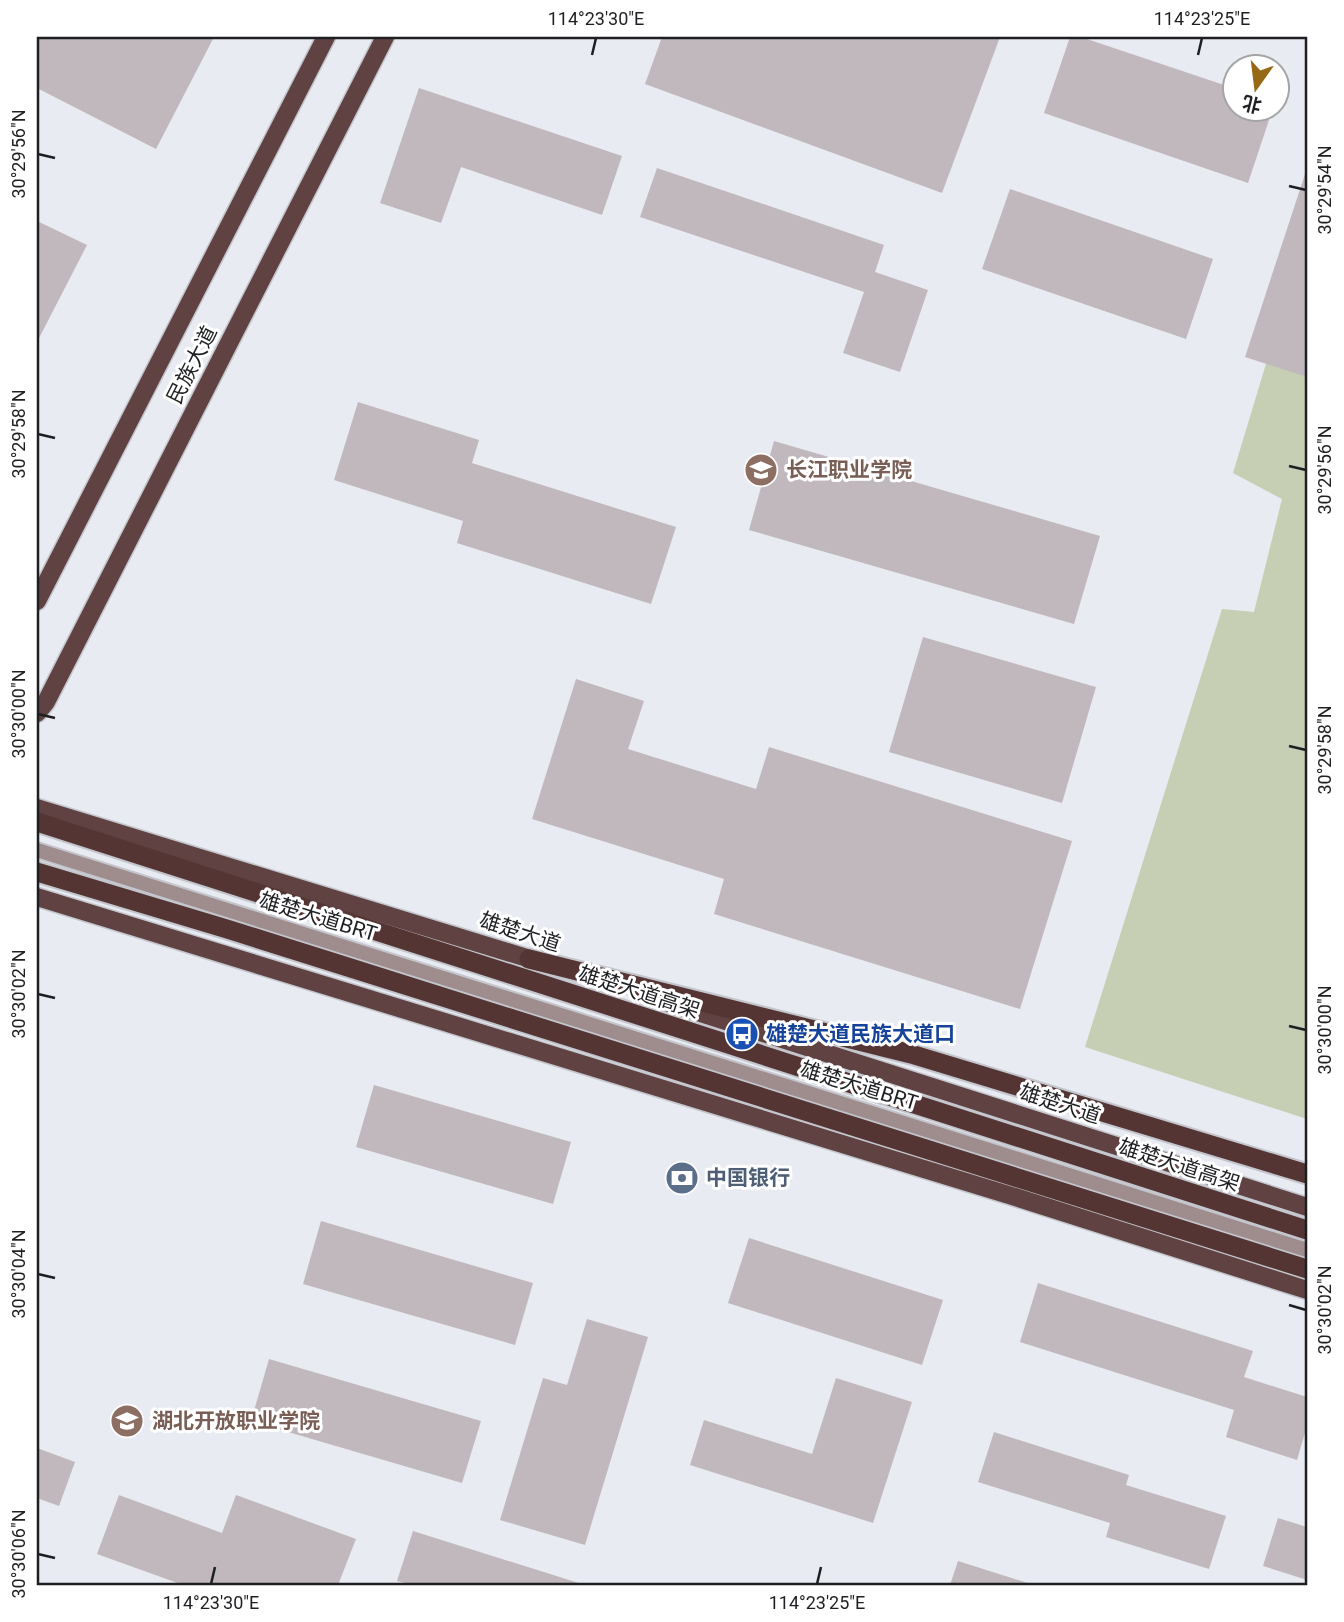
<svg xmlns="http://www.w3.org/2000/svg" width="1344" height="1622" font-family="Roboto,'Noto Sans SC',sans-serif">
  <style>
    .green { fill: #c6ceb3 }
    .building { fill: #c0b8bc }
    .lines { fill: none; stroke-linecap: round; stroke-linejoin: round }
    .service-casing { stroke: #c4c6cd; stroke-width: 18 }
    .primary-casing { stroke: #c4c6cd; stroke-width: 21 }
    .trunk-casing { stroke: #c4c6cd; stroke-width: 23 }
    .service { stroke: #9f8d8d; stroke-width: 14 }
    .primary { stroke: #5f4241; stroke-width: 18 }
    .trunk { stroke: #543534; stroke-width: 19 }
    .ticks { fill: none; stroke: #1e1f22; stroke-width: 2.5 }
    .labels { text-anchor: middle; stroke-width: 6; stroke-linejoin: round; paint-order: stroke }
    .street-label { font-size: 21px; fill: #1e1f22; stroke: #fff }
    .education-label { font-size: 21px; font-weight: bold; fill: #785e54; stroke: #fff; text-anchor: start }
    .transit-label { font-size: 21px; font-weight: bold; fill: #164399; stroke: #fff; text-anchor: start }
    .service-label { font-size: 21px; font-weight: bold; fill: #4e5e75; stroke: #fff; text-anchor: start }
    .neatline { fill: none; stroke: #1e1f22; stroke-width: 2.5 }
    .ticks-label { font-size: 18px; text-anchor: middle; fill: #1e1f22 }
  </style>
  <rect width="100%" height="100%" fill="#e9ebf2"/>
  <polygon class="green" points="1307,228 1307,1119 1085,1047 1222,609 1254,612 1282,499 1233,473"/>
  <g class="building">
    <polygon points="37,37 214,37 156,149 37,88"/>
    <polygon points="662,37 1000,37 942,193 645,84"/>
    <polygon points="1070,37 1081,37 1236,89 1236,108 1273,108 1248,183 1044,113"/>
    <polygon points="419,88 622,156 602,215 461,167 441,223 380,203"/>
    <polygon points="657,168 884,245 875,272 928,290 900,372 843,353 864,292 640,217"/>
    <polygon points="1307,168 1307,377 1245,357"/>
    <polygon points="1010,189 1213,259 1186,339 982,269"/>
    <polygon points="37,221 87,245 37,342"/>
    <polygon points="358,402 479,440 472,463 676,527 651,604 457,543 463,521 334,480"/>
    <polygon points="774,441 1100,536 1074,624 749,530"/>
    <polygon points="923,637 1096,687 1062,803 889,752"/>
    <polygon points="576,679 644,701 628,749 756,789 769,747 1072,841 1020,1009 714,914 724,879 532,819"/>
    <polygon points="374,1085 571,1142 553,1204 356,1147"/>
    <polygon points="321,1221 533,1283 515,1345 303,1284"/>
    <polygon points="749,1238 943,1300 922,1365 728,1303"/>
    <polygon points="1038,1283 1253,1351 1244,1377 1307,1397 1307,1426 1297,1460 1226,1437 1234,1410 1020,1342"/>
    <polygon points="587,1319 648,1337 585,1545 500,1520 543,1378 567,1385"/>
    <polygon points="269,1359 481,1421 462,1483 251,1421"/>
    <polygon points="836,1378 912,1402 873,1523 690,1465 704,1420 812,1454"/>
    <polygon points="994,1432 1129,1475 1126,1485 1226,1516 1209,1569 1106,1537 1110,1523 978,1482"/>
    <polygon points="37,1448 75,1462 59,1506 37,1498"/>
    <polygon points="119,1495 222,1533 236,1495 356,1539 338,1585 183,1585 97,1554"/>
    <polygon points="1278,1518 1307,1527 1307,1580 1263,1566"/>
    <polygon points="413,1531 585,1585 412,1585 397,1581"/>
    <polygon points="958,1561 1034,1585 950,1585"/>
  </g>
  <g class="lines">
    <defs>
      <polyline id="service" points="37,850 1307,1250"/>
      <g id="primary">
        <polyline points="37,601 326,37"/>
        <polyline points="37,713 46,702 385,37"/>
        <polyline points="37,808 540,962"/>
        <polyline points="37,897 1012,1196 1307,1290"/>
        <polyline points="660,1000 1307,1207"/>
      </g>
      <g id="trunk">
        <polyline points="37,822 1307,1230"/>
        <polyline points="37,872 227,929 1307,1269"/>
        <polyline points="529,959 911,1054 1307,1174"/>
      </g>
    </defs>
    <use href="#service" class="service-casing"/>
    <use href="#primary" class="primary-casing"/>
    <use href="#trunk" class="trunk-casing"/>
    <use href="#service" class="service"/>
    <use href="#primary" class="primary"/>
    <use href="#trunk" class="trunk"/>
  </g>
  <path class="ticks" d="M592,55l4,-17M1198,55l4,-17M38,154l17,4M1289,186l17,4M38,434l17,4M1289,466l17,4M38,714l17,4M1289,746l17,4M38,994l17,4M1289,1026l17,4M38,1274l17,4M1289,1305l17,5M38,1554l17,4M211,1584l4,-17M817,1584l4,-17"/>
  <defs>
    <symbol id="university-disc" viewBox="-11 -11 22 22"><circle r="9.5" fill="#8d6e63" stroke="#fff"/><path d="M0-5L7-2L0 1L-7-2ZM-4 1L0 2.5L4 1V4Q0 6-4 4Z" fill="#fff"/></symbol>
    <symbol id="bus-disc" viewBox="-11 -11 22 22"><circle r="9.5" fill="#1a4fb4" stroke="#fff"/><path d="M-5-6H5V4H4V6H2V4H-2V6H-4V4H-5ZM-3.5-4V0h7V-4ZM-3.5 1.2v1.5H-2V1.2ZM2 1.2v1.5H3.5V1.2Z" fill="#fff"/></symbol>
    <symbol id="bank-disc" viewBox="-11 -11 22 22"><circle r="9.5" fill="#5c6f8a" stroke="#fff"/><path d="M-6-4H6V4H-6ZM0-2.3a2.3 2.3 0 1 0 0 4.6a2.3 2.3 0 1 0 0-4.6Z" fill="#fff"/></symbol>
  </defs>
  <g fill-rule="evenodd">
    <use href="#university-disc" x="742" y="451" width="38" height="38"/>
    <use href="#bus-disc" x="723" y="1015" width="38" height="38"/>
    <use href="#bank-disc" x="663" y="1159" width="38" height="38"/>
    <use href="#university-disc" x="108" y="1402" width="38" height="38"/>
  </g>
  <g class="labels">
    <g class="street-label">
      <text transform="translate(192 365) rotate(-63)" y="7">民族大道</text>
      <text transform="translate(318 917) rotate(17)" y="7">雄楚大道BRT</text>
      <text transform="translate(520 932) rotate(18)" y="7">雄楚大道</text>
      <text transform="translate(639 992) rotate(18)" y="7">雄楚大道高架</text>
      <text transform="translate(859 1086) rotate(17)" y="7">雄楚大道BRT</text>
      <text transform="translate(1060 1104) rotate(18)" y="7">雄楚大道</text>
      <text transform="translate(1179 1165) rotate(18)" y="7">雄楚大道高架</text>
    </g>
    <g class="education-label">
      <text x="786" y="477">长江职业学院</text>
      <text x="152" y="1428">湖北开放职业学院</text>
    </g>
    <g class="transit-label">
      <text x="766" y="1041">雄楚大道民族大道口</text>
    </g>
    <g class="service-label">
      <text x="706" y="1185">中国银行</text>
    </g>
  </g>
  <rect width="1344" height="1622" fill="none" stroke="#ffffff" stroke-width="77"/>
  <g transform="translate(1256 88) rotate(194)"><circle r="33" fill="#ffffff" stroke="#a5a5a7" stroke-width="2"/>
  <path d="M0-5L12 26L0 18L-12 26Z" fill="#966917"/>
  <text y="-10" font-size="19" font-weight="bold" text-anchor="middle" fill="#1e1f22">北</text>
  </g>
  <rect x="38" y="38" width="1268" height="1546" class="neatline"/>
  <g class="ticks-label">
    <text x="596" y="25">114°23'30"E</text>
    <text x="1202" y="25">114°23'25"E</text>
    <text transform="translate(19 154) rotate(-90)" y="6">30°29'56"N</text>
    <text transform="translate(1325 190) rotate(-90)" y="6">30°29'54"N</text>
    <text transform="translate(19 434) rotate(-90)" y="6">30°29'58"N</text>
    <text transform="translate(1325 470) rotate(-90)" y="6">30°29'56"N</text>
    <text transform="translate(19 714) rotate(-90)" y="6">30°30'00"N</text>
    <text transform="translate(1325 750) rotate(-90)" y="6">30°29'58"N</text>
    <text transform="translate(19 994) rotate(-90)" y="6">30°30'02"N</text>
    <text transform="translate(1325 1030) rotate(-90)" y="6">30°30'00"N</text>
    <text transform="translate(19 1274) rotate(-90)" y="6">30°30'04"N</text>
    <text transform="translate(1325 1310) rotate(-90)" y="6">30°30'02"N</text>
    <text transform="translate(19 1554) rotate(-90)" y="6">30°30'06"N</text>
    <text x="211" y="1609">114°23'30"E</text>
    <text x="817" y="1609">114°23'25"E</text>
  </g>
</svg>
